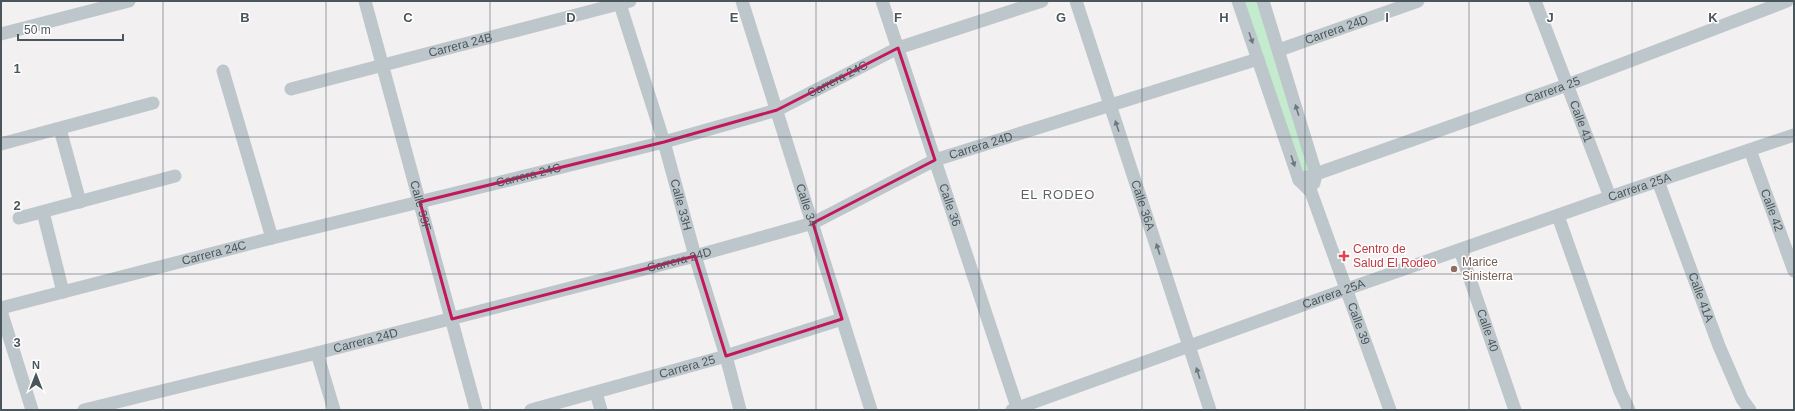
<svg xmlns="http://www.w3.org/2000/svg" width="1795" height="411" font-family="Arial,sans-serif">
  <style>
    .green { fill: #c4ebcd }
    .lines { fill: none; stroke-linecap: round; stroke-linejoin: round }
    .street { stroke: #bdc6cb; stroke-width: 13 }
    .oneway { fill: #6c787d }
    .marked { fill: none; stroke: #c2185b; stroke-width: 3; stroke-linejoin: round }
    .grid { fill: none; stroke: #4a565c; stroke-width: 1; stroke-opacity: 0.55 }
    .health-dot { fill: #e0444e; stroke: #fff; stroke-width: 1.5 }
    .education-dot { fill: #8d6e63; stroke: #fff; stroke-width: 1.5 }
    .labels { text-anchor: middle; stroke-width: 3; stroke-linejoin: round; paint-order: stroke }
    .street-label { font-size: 12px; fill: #4a565c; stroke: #fff }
    .health-label { font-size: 12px; fill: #be3a42; stroke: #fff; text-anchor: start }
    .education-label { font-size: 12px; fill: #785e54; stroke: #fff; text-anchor: start }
    .neighbourhood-label { font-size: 13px; letter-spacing: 1px; fill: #5d6264; stroke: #fff }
    .grid-label { font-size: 13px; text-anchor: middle; font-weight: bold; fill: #4a565c; stroke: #fff; stroke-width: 3; stroke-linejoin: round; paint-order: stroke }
  </style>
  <rect width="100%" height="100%" fill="#f2f0f1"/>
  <polygon class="green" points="1238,1 1263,1 1316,174 1299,180"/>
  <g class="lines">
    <g class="street">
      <path id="s1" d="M365,1l111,409"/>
      <path id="s2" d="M619,1l45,141 31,114 31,100 14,54"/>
      <path id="s3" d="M742,1l129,409"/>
      <path id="s4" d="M882,1l136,409"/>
      <path id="s5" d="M1076,1l134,409"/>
      <path id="s6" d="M1238,1l61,179 12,12 79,218"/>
      <polyline points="1263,1 1316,174 1314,183"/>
      <path id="s7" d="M1535,1l75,196"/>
      <polyline points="1,34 129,1"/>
      <path id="s8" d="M1279,50l139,-49"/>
      <polyline points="223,71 272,238"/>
      <path id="s9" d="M291,89l339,-88"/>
      <polyline points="60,129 80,202"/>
      <polyline points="1,144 153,103"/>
      <path id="s10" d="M1750,150l44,121"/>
      <path id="s11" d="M1299,180l268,-95 220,-84"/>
      <path id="s12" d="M1658,181l61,165 23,53 8,11"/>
      <polyline points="43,212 63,292"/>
      <polyline points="1558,216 1620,391 1629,410"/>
      <polyline points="19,218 175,176"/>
      <path id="s13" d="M1460,250l55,160"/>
      <path id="s14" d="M1,308l271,-70 392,-96 113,-32 121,-62 144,-47"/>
      <polyline points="1,311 32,410"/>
      <polyline points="317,353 334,410"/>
      <polyline points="596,393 601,410"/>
      <path id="s15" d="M84,410l233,-57 378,-97 118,-33 122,-63 323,-101"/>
      <path id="s16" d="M531,410l195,-54 116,-37"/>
      <path id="s17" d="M1012,410l335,-121 263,-92 184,-62"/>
    </g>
  </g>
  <defs><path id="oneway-solid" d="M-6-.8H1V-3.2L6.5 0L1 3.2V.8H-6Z"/></defs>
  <g class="oneway">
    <use href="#oneway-solid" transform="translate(1251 38) rotate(71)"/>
    <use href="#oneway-solid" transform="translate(1297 110) rotate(-107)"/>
    <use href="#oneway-solid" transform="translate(1117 126) rotate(-108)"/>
    <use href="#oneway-solid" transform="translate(1293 161) rotate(71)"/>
    <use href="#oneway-solid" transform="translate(1158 249) rotate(-108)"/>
    <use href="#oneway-solid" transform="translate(1198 373) rotate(-108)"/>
  </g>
  <path class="marked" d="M898,48l37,112 -122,63 29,96 -116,37 -31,-100 -243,63 -32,-117 244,-60 113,-32z"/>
  <path class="grid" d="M163,1v409M326,1v409M490,1v409M653,1v409M816,1v409M979,1v409M1142,1v409M1305,1v409M1469,1v409M1632,1v409M1,137h1793M1,274h1793"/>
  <path class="health-dot" d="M1342 250h4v4h4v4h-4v4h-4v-4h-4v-4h4z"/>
  <circle class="education-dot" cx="1454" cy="269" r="4"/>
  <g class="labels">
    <g class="street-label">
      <text dy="4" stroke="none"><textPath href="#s8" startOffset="61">Carrera 24D</textPath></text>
      <text dy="4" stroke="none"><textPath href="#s9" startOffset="175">Carrera 24B</textPath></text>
      <text dy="4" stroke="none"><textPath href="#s14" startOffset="869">Carrera 24C</textPath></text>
      <text dy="4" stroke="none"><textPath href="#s11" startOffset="269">Carrera 25</textPath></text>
      <text dy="4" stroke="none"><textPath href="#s7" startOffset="129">Calle 41</textPath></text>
      <text dy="4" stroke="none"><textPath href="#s15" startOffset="938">Carrera 24D</textPath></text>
      <text dy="4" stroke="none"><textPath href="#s14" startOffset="544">Carrera 24C</textPath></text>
      <text dy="4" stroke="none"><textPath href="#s17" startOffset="666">Carrera 25A</textPath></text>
      <text dy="4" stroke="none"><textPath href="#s1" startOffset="212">Calle 33F</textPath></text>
      <text dy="4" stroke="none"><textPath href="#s2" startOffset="213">Calle 33H</textPath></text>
      <text dy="4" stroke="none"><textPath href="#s3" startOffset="214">Calle 34</textPath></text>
      <text dy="4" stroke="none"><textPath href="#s4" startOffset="215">Calle 36</textPath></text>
      <text dy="4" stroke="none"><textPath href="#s5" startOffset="215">Calle 36A</textPath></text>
      <text dy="4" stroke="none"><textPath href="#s10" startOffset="64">Calle 42</textPath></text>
      <text dy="4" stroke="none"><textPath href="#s14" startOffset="220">Carrera 24C</textPath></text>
      <text dy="4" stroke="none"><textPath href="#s15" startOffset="614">Carrera 24D</textPath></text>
      <text dy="4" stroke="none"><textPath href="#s17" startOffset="342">Carrera 25A</textPath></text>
      <text dy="4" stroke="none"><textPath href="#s12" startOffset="124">Calle 41A</textPath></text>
      <text dy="4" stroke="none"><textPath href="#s6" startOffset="346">Calle 39</textPath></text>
      <text dy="4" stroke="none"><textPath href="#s13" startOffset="85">Calle 40</textPath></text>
      <text dy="4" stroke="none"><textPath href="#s15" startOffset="290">Carrera 24D</textPath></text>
      <text dy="4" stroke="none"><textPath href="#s16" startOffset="162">Carrera 25</textPath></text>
    </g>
    <g class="health-label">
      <text x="1353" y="253">Centro de<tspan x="1353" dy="14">Salud El Rodeo</tspan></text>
    </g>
    <g class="education-label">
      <text x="1462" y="266">Marice<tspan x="1462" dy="14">Sinisterra</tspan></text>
    </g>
    <g class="neighbourhood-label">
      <text x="1058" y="199">EL RODEO</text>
    </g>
  </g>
  <g class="grid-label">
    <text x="245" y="22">B</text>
    <text x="408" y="22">C</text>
    <text x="571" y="22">D</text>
    <text x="734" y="22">E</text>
    <text x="898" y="22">F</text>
    <text x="1061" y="22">G</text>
    <text x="1224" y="22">H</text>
    <text x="1387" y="22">I</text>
    <text x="1550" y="22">J</text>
    <text x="1713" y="22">K</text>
    <text x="17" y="73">1</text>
    <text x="17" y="210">2</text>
    <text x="17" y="347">3</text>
  </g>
  <rect width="1795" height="411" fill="none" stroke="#4a565c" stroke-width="4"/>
  <g transform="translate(36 375)" stroke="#ffffff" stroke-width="3" paint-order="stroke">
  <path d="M0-3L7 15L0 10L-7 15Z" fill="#4a565c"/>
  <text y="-6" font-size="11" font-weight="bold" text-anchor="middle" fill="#4a565c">N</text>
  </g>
  <path d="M18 34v6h105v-6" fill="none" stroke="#4a565c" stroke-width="2"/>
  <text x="24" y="34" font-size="12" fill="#4a565c" stroke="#ffffff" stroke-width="3" paint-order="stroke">50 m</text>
</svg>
